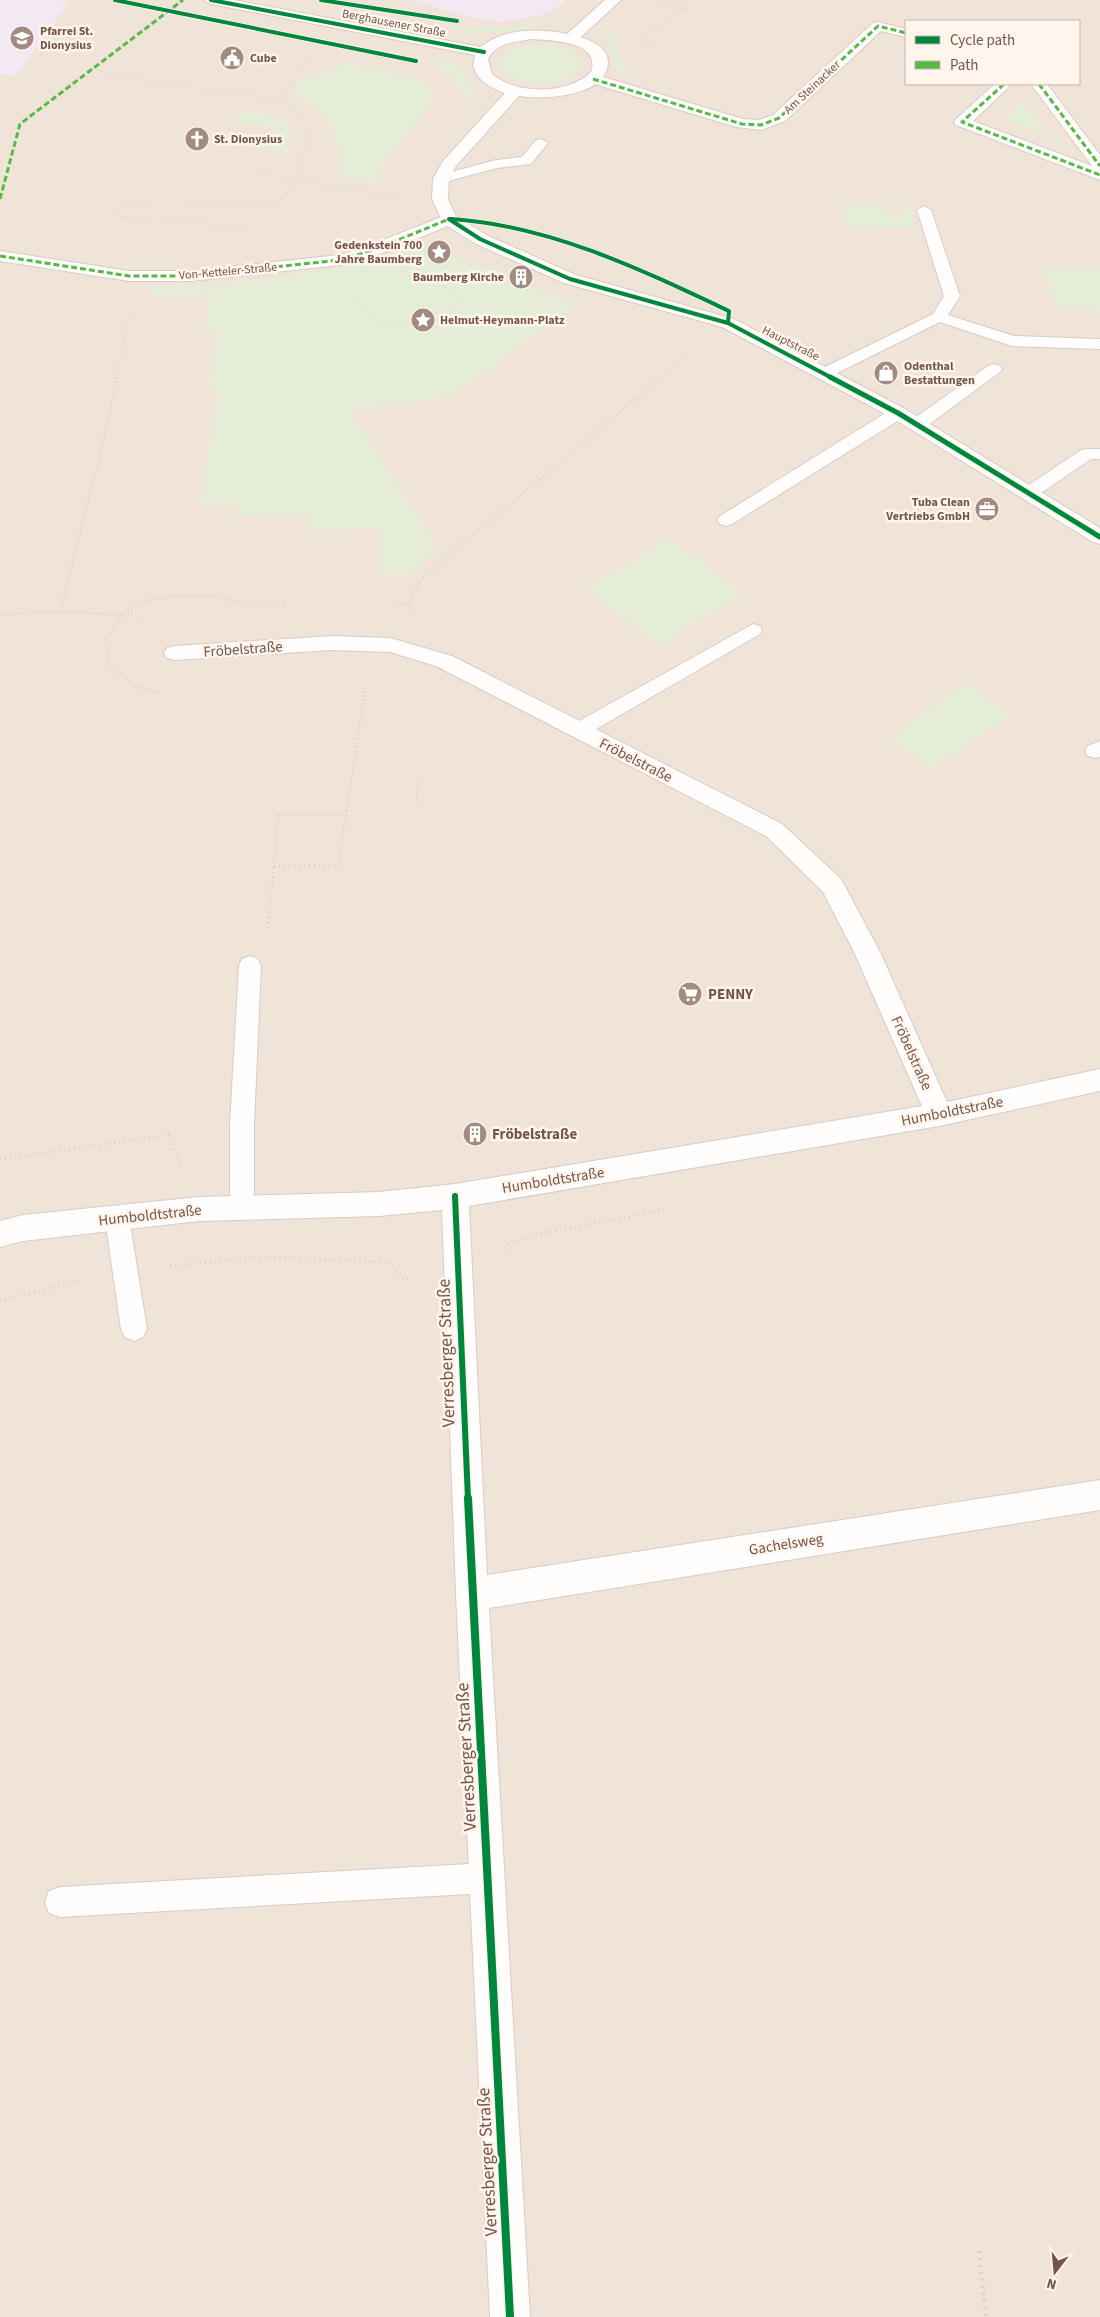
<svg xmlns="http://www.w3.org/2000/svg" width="1100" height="2317" font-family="'Source Sans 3',sans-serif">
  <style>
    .residential { fill: #f0e3d8; fill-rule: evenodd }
    .education { fill: #f2e9f3 }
    .green { fill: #e6edd6 }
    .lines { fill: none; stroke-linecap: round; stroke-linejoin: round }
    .lane-casing { stroke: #d6ccc8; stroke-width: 2 }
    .street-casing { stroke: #d6ccc8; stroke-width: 2 }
    .secondary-casing { stroke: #d6ccc8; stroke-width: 2 }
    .path-far3 { stroke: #dad0ce; stroke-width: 2; stroke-dasharray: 0.5 2.5; stroke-linecap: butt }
    .path-far2 { stroke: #dad0ce; stroke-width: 2.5; stroke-dasharray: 1 3; stroke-linecap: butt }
    .path-far1 { stroke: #dad0ce; stroke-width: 3; stroke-dasharray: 1 4; stroke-linecap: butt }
    .path { stroke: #dad0ce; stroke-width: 4; stroke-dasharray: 2 5; stroke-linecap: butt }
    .lane { fill: #fefdfc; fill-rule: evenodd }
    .street { fill: #fefdfc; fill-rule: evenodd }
    .secondary { fill: #fefdfc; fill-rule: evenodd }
    .quiet { stroke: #58b947; stroke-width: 3; stroke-dasharray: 6 3; stroke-linecap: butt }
    .cycleway-far3-casing { stroke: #fff5ec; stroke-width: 5.5 }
    .cycleway-far2-casing { stroke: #fff5ec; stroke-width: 8 }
    .cycleway-far1-casing { stroke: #fff5ec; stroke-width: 9 }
    .cycleway-casing { stroke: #fff5ec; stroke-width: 11 }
    .cycleway-far3 { stroke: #00873e; stroke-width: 4 }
    .cycleway-far2 { stroke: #00873e; stroke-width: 5 }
    .cycleway-far1 { stroke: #00873e; stroke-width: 6 }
    .cycleway { stroke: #00873e; stroke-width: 8 }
    .labels { text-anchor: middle; stroke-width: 5; stroke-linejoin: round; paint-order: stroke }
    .far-street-label { font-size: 12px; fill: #75554a; stroke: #fff5ec }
    .far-poi-label { font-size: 12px; font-weight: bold; fill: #75554a; stroke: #fff5ec; text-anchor: start }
    .street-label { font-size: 15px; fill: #75554a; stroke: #fff5ec }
    .poi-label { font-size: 15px; font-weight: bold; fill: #75554a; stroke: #fff5ec; text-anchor: start }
    .near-street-label { font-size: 18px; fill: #75554a; stroke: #fff5ec }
  </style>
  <rect width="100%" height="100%" fill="#f7f1eb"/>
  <path class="residential" d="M0,0h1100v2317h-1100zM906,21h173v63h-173z"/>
  <g class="education">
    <polygon points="0,0 55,0 69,2 17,75 0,74"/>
    <polygon points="413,0 566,0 555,9 538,16 498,22 463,16"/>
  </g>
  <g class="green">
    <path d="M556,16l5,1c-29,15 -67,17 -99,16l11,-7 32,2 16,-2z"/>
    <polygon points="609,30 614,34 614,47 628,72 626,76 623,76 615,67 606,37"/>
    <path d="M531,44c19,0 38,0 50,16v6c-27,43 -133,-5 -50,-22z"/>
    <path d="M437,57c18,5 26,14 35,31l-4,14 -16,-26 -15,-9 -2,-5z"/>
    <path d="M347,63l69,17 12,5 4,10 -2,9 -48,60 -4,20 -36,-7c-5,-49 -5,-55 -48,-82l-2,-7 11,-11h12z"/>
    <polygon points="1020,105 1026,105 1048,133 1058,133 1063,138 1059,141 1006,120"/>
    <polygon points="242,111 272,116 290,124 288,156 260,149 258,147 273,127 235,121"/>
    <polygon points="843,205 884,205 886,215 904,215 903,206 911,206 917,228 846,227"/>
    <polygon points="432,242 447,248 452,255 575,305 452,396 349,410 437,546 412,574 380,574 382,528 308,530 309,514 236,516 237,504 201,504 217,389 208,389 217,331 205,331 211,294 151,295 152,285 215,284 282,277 338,267"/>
    <polygon points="1040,269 1100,270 1100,310 1059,309"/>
    <polygon points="670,539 744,594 659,645 585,588"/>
    <polygon points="965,684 1012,715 930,768 889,738"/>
  </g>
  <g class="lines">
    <defs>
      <g id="lane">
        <polygon points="541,139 548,143 531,164 497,168 441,183 434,179 436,176 496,160 522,157 536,140"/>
        <polygon points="924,206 931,210 960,296 948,315 1014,336 1100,339 1100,349 1012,346 940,322 831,376 819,376 817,373 819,370 933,314 944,296 917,210"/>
        <polygon points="994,364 1000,366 1002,369 1000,372 924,428 912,428 910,424 912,420 988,366"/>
        <polygon points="898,408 904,409 906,413 904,417 732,524 726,526 720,524 717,520 720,516 892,409"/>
        <polygon points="1087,449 1100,449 1100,459 1091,459 1035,497 1023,497 1020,493 1023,489 1081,450"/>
        <polygon points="753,624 760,626 762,630 760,634 586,735 579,737 572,735 569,730 572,725"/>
        <polygon points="1100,741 1100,757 1095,758 1088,756 1085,751 1088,746"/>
        <polygon points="250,956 258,959 261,965 254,1125 254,1207 251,1215 242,1218 233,1215 230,1207 230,1125 239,965 242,959"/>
        <polygon points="117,1207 126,1210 129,1218 147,1329 143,1337 134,1341 125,1337 121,1329 105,1218 108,1210"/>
        <polygon points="487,1863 498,1867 502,1878 498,1889 487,1893 60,1917 49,1913 45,1902 49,1891 60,1887"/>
      </g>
      <g id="street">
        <polygon points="878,22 906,29 906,37 881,31 785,121 761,130 736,127 588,82 585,79 588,76 593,74 743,119 759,120 773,115 873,23"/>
        <polygon points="995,84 1012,84 973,121 1092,166 1031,84 1047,84 1100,155 1100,180 956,125 954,122 956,119"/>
        <polygon points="449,214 455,215 457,219 455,223 380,254 340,265 190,281 129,281 0,261 0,251 129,271 190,271 339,255 368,246"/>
        <polygon points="332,636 390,638 452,656 782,824 841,879 880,952 947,1102 1100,1069 1100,1091 939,1126 469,1206 487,1575 1100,1480 1100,1510 489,1608 530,2317 490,2317 456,1594 442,1210 379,1216 199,1221 23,1241 0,1247 0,1221 23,1215 199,1197 379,1192 455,1184 922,1106 854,952 823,892 766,836 436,666 390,652 332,650 175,660 167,658 164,653 167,648 175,646"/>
      </g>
      <path id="secondary" d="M204,0h30l247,47c22,-19 59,-19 86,-13l38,-34h16l-40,37c11,4 27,11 27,25 0,35 -65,38 -89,34l-63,70 -7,13 -1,20 8,17 30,19 90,40 158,44 171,90 195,119v16l-7,-2 -202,-125 -169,-90 -158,-44 -90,-40 -31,-20 -11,-24 1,-20 10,-18 62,-68c-15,-5 -27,-12 -32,-27l2,-11 -264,-51zM531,39c19,1 71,2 60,33 -23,23 -75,23 -99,2l-4,-14c6,-17 27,-18 43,-21z"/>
    </defs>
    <use href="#lane" class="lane-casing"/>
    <use href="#street" class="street-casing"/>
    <use href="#secondary" class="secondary-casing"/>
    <g class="path-far3">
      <polyline points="654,1 687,10"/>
      <polyline points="677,7 684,0"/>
      <polyline points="661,49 638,43 682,8"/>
      <polyline points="93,69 145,81 278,99 303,117 306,136 300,180 276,204 264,206 123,203 114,210 114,215 120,217 256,228"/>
      <polyline points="278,99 312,58"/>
      <polyline points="259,173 397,197"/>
      <path d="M358,295c2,7 4,15 10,20 17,13 72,12 85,-5 2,-3 3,-8 4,-11 -11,-16 -24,-19 -42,-23"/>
      <polyline points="116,378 130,313"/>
      <polyline points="661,378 691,353"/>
    </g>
    <g class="path-far2">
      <polyline points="398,604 407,604"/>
      <polyline points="414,609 407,604 423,577 662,377"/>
      <polyline points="60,612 101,451 117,377"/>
      <polyline points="0,614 60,612 135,615 147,626"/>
      <polyline points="159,692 138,687 109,665 106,638 123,615 141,601 175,596 221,597 238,603 286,603"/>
      <polyline points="416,804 419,779"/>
      <polyline points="346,815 366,685"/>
      <polyline points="274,867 278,815 346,815"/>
      <polyline points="338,867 346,815"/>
    </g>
    <g class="path-far1">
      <polyline points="274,866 338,866"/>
      <polyline points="268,928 274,867"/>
      <polyline points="0,1159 169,1135 180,1165"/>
      <polyline points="505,1249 511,1242 528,1236 668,1209"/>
      <polyline points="170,1266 260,1257 389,1262 404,1279 412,1279"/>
      <polyline points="0,1300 80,1281"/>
    </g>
    <polyline class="path" points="979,2251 986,2317"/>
    <use href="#lane" class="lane"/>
    <use href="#street" class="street"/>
    <use href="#secondary" class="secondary"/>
    <g class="quiet">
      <polyline points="593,79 742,124 761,125 779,118 878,26 906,33"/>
      <polyline points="1004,84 962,122 1100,175"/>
      <polyline points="1039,84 1100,166"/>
      <polyline points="0,199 20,124 183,0"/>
      <polyline points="0,256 129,276 190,276 340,260 374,250 449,219"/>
    </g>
    <defs>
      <g id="cycleway-far3">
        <polyline points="115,0 416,61"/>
        <polyline points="211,0 484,52"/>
        <polyline points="321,0 457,21"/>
        <polyline points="449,219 480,239 570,279 728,323 832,378"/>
        <path d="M451,219c98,6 191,51 278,92l-1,12"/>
      </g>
      <polyline id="cycleway-far2" points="830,377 898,413 1100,537"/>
      <polyline id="cycleway-far1" points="455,1196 468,1499"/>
      <polyline id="cycleway" points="468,1498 510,2317"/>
    </defs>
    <use href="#cycleway-far3" class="cycleway-far3-casing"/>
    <use href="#cycleway-far2" class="cycleway-far2-casing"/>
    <use href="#cycleway-far1" class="cycleway-far1-casing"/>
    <use href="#cycleway" class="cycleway-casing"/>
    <use href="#cycleway-far3" class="cycleway-far3"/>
    <use href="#cycleway-far2" class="cycleway-far2"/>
    <use href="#cycleway-far1" class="cycleway-far1"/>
    <use href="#cycleway" class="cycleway"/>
  </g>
  <defs>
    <symbol id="school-disc" viewBox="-11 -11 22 22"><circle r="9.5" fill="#a28c82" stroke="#fff5ec"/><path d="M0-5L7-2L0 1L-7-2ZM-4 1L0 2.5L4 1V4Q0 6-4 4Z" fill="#fff"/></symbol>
    <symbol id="civic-disc" viewBox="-11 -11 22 22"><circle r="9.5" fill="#a28c82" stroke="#fff5ec"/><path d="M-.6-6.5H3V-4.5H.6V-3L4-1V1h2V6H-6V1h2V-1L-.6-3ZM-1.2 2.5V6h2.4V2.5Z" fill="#fff"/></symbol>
    <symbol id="church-disc" viewBox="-11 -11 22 22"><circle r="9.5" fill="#a28c82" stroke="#fff5ec"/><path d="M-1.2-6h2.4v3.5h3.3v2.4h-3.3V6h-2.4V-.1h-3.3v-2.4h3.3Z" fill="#fff"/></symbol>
    <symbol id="sight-disc" viewBox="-11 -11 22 22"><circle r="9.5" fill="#a28c82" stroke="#fff5ec"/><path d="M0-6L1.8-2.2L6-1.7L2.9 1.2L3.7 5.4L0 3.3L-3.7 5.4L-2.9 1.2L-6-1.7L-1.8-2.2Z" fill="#fff"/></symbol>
    <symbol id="building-disc" viewBox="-11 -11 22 22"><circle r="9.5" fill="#a28c82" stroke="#fff5ec"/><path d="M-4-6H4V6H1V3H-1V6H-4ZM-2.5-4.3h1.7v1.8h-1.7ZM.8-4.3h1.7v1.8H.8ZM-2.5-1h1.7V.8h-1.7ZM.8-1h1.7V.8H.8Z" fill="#fff"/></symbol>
    <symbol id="shop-disc" viewBox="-11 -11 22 22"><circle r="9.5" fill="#a28c82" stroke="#fff5ec"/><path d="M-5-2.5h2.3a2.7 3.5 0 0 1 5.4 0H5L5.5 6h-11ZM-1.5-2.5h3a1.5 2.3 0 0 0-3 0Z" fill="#fff"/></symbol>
    <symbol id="office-disc" viewBox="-11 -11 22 22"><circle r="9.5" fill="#a28c82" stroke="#fff5ec"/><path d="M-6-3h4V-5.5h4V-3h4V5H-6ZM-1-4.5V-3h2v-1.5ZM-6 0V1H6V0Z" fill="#fff"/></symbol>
    <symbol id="supermarket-disc" viewBox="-11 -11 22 22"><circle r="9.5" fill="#a28c82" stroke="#fff5ec"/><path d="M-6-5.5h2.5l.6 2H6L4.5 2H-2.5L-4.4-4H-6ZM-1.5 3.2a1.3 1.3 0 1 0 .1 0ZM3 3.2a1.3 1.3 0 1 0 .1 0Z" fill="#fff"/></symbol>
  </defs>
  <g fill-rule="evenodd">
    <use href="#school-disc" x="8" y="24" width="28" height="28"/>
    <use href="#civic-disc" x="218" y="44" width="28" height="28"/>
    <use href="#church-disc" x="183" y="125" width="28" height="28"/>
    <use href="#sight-disc" x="425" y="238" width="28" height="28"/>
    <use href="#building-disc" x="507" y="263" width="28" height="28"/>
    <use href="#sight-disc" x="409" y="306" width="28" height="28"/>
    <use href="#shop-disc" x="872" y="359" width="28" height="28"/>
    <use href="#office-disc" x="973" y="495" width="28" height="28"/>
    <use href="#supermarket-disc" x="676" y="980" width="28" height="28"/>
    <use href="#building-disc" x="461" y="1120" width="28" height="28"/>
  </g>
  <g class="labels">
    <g class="far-street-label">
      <text transform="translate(394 23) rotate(11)" y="4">Berghausener Straße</text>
      <text transform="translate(812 87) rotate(-43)" y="4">Am Steinacker</text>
      <text transform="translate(228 271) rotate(-5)" y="4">Von-Ketteler-Straße</text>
      <text transform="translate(791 343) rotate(27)" y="4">Hauptstraße</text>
    </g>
    <g class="far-poi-label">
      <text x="40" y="35">Pfarrei St.<tspan x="40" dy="14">Dionysius</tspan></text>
      <text x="250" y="62">Cube</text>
      <text x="214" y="143">St. Dionysius</text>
      <text x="422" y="249" text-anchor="end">Gedenkstein 700<tspan x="422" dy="14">Jahre Baumberg</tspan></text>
      <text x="504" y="281" text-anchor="end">Baumberg Kirche</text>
      <text x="440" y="324">Helmut-Heymann-Platz</text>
      <text x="904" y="370">Odenthal<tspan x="904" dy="14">Bestattungen</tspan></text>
      <text x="970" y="506" text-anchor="end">Tuba Clean<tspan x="970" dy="14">Vertriebs GmbH</tspan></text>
    </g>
    <g class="street-label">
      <text transform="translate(243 649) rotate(-4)" y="5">Fröbelstraße</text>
      <text transform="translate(636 760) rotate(27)" y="5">Fröbelstraße</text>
      <text transform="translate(912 1053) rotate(66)" y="5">Fröbelstraße</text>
      <text transform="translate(952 1111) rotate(-11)" y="5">Humboldtstraße</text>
      <text transform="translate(553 1180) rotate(-9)" y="5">Humboldtstraße</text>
      <text transform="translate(150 1215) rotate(-6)" y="5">Humboldtstraße</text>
      <text transform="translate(786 1544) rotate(-9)" y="5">Gachelsweg</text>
    </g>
    <g class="poi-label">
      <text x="708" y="999">PENNY</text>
      <text x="492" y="1139">Fröbelstraße</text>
    </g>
    <g class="near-street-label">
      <text transform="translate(446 1353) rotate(-92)" y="6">Verresberger Straße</text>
      <text transform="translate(466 1757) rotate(-93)" y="6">Verresberger Straße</text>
      <text transform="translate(487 2162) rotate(-93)" y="6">Verresberger Straße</text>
    </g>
  </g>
  <rect x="905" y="20" width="175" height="65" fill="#fff5ec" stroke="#c8b5ab"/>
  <rect x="915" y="36" width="25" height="8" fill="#00873e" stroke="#c8b5ab"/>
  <text x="950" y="45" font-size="15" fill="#75554a">Cycle path</text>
  <rect x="915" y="61" width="25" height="8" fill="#58b947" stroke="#c8b5ab"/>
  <text x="950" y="70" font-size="15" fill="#75554a">Path</text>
  <g transform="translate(1055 2272) rotate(196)" stroke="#fff5ec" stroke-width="4" paint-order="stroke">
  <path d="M0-4L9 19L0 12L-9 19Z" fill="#75554a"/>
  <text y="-8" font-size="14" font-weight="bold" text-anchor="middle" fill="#75554a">N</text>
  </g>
</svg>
